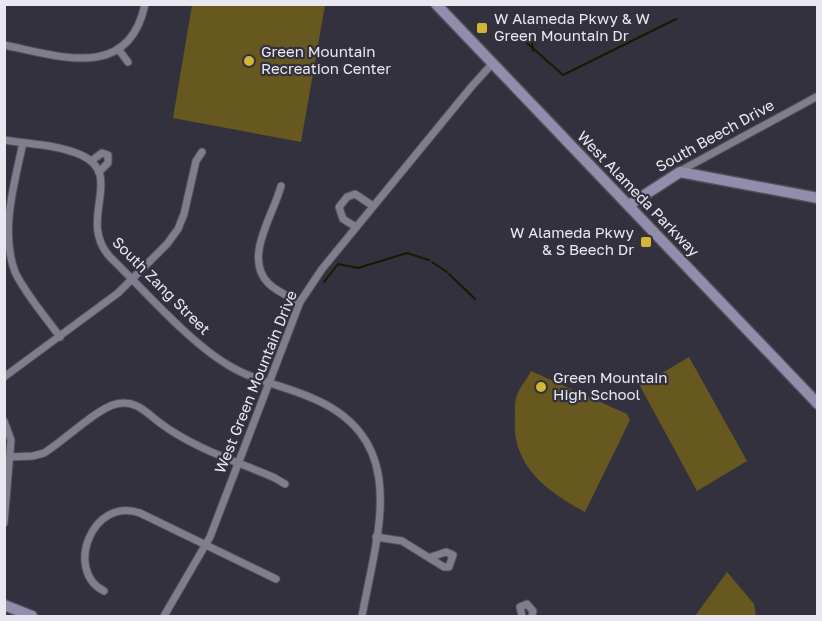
<svg xmlns="http://www.w3.org/2000/svg" width="822" height="621" font-family="'Golos Text',sans-serif">
  <style>
    .green { fill: #66581f }
    .lines { fill: none; stroke-linecap: round; stroke-linejoin: round }
    .stream { stroke: #1d1700; stroke-width: 2 }
    .street-casing { stroke: #514f59; stroke-width: 9 }
    .secondary-casing { stroke: #514f59; stroke-width: 13 }
    .street { stroke: #807e8d; stroke-width: 7 }
    .secondary { stroke: #928dac; stroke-width: 10 }
    .poi-dot { fill: #d3b635; stroke: #33313e; stroke-width: 2 }
    .labels { text-anchor: middle; stroke-width: 4.5; stroke-linejoin: round; paint-order: stroke }
    .poi-label { font-size: 15px; fill: #e9e8f0; stroke: #33313e; text-anchor: start }
    .street-label { font-size: 15px; fill: #e9e8f0; stroke: #33313e }
  </style>
  <rect width="100%" height="100%" fill="#33313e"/>
  <g class="green">
    <polygon points="192,5 325,5 301,142 173,118"/>
    <polygon points="689,357 747,461 697,491 640,386"/>
    <path d="M531,371l96,43 3,6 -45,92c-37,-20 -74,-46 -70,-94 0,-7 -1,-16 2,-23 3,-8 10,-16 14,-24z"/>
    <polygon points="727,572 754,604 756,616 695,616"/>
  </g>
  <g class="lines">
    <g class="stream">
      <polyline points="532,42 533,51"/>
      <polyline points="527,43 563,75 676,19"/>
      <polyline points="432,262 447,272"/>
      <polyline points="449,274 475,299"/>
      <polyline points="324,282 338,264 358,268 407,253 429,260"/>
    </g>
    <defs>
      <g id="street">
        <path d="M4,45c55,11 125,37 141,-41"/>
        <polyline points="119,50 128,62"/>
        <path d="M4,140c25,4 55,5 77,15 45,20 -5,65 29,102 34,33 79,85 118,108 26,16 57,21 84,33 100,42 65,135 50,218"/>
        <path d="M23,143c-9,41 -23,89 -8,129 11,23 30,44 45,65"/>
        <polyline points="91,161 102,153 108,155 108,163 99,172"/>
        <polyline points="680,171 818,96"/>
        <path d="M281,186c-7,28 -38,71 -13,97 9,9 22,14 32,19"/>
        <polyline points="356,227 343,219 339,207 347,197 355,194 373,206"/>
        <polyline points="4,377 118,293 167,244 178,229 184,214 196,161 202,152"/>
        <polyline points="4,421 11,440 4,523"/>
        <path d="M10,457l23,-1 11,-3c20,-12 52,-44 72,-49 19,-5 30,8 44,19 35,26 76,38 115,55l10,6"/>
        <polyline points="376,537 402,541 444,567 449,567 453,555 446,552 431,557"/>
        <path d="M104,591c-40,-20 -12,-95 36,-78l136,66"/>
        <polyline points="164,616 210,537 300,302 322,269 472,86 492,64"/>
        <polyline points="522,616 520,607 527,604 533,611 532,616"/>
      </g>
      <g id="secondary">
        <polyline points="436,4 818,404"/>
        <polyline points="629,205 680,172 818,198"/>
        <polyline points="4,605 32,616"/>
      </g>
    </defs>
    <use href="#street" class="street-casing"/>
    <use href="#secondary" class="secondary-casing"/>
    <use href="#street" class="street"/>
    <use href="#secondary" class="secondary"/>
  </g>
  <g class="poi-dot">
    <rect x="476" y="22" width="12" height="12" rx="3"/>
    <circle cx="249" cy="61" r="6"/>
    <rect x="640" y="236" width="12" height="12" rx="3"/>
    <circle cx="541" cy="387" r="6"/>
  </g>
  <g class="labels">
    <g class="poi-label">
      <text x="494" y="24">W Alameda Pkwy &amp; W<tspan x="494" dy="17">Green Mountain Dr</tspan></text>
      <text x="261" y="57">Green Mountain<tspan x="261" dy="17">Recreation Center</tspan></text>
      <text x="634" y="238" text-anchor="end">W Alameda Pkwy<tspan x="634" dy="17">&amp; S Beech Dr</tspan></text>
      <text x="553" y="383">Green Mountain<tspan x="553" dy="17">High School</tspan></text>
    </g>
    <g class="street-label">
      <text transform="translate(715 136) rotate(-29)" y="5">South Beech Drive</text>
      <text transform="translate(638 194) rotate(46)" y="5">West Alameda Parkway</text>
      <text transform="translate(161 286) rotate(45)" y="5">South Zang Street</text>
      <text transform="translate(256 382) rotate(-68)" y="5">West Green Mountain Drive</text>
    </g>
  </g>
  <rect width="822" height="621" fill="none" stroke="#e9e8f0" stroke-width="12"/>
</svg>
